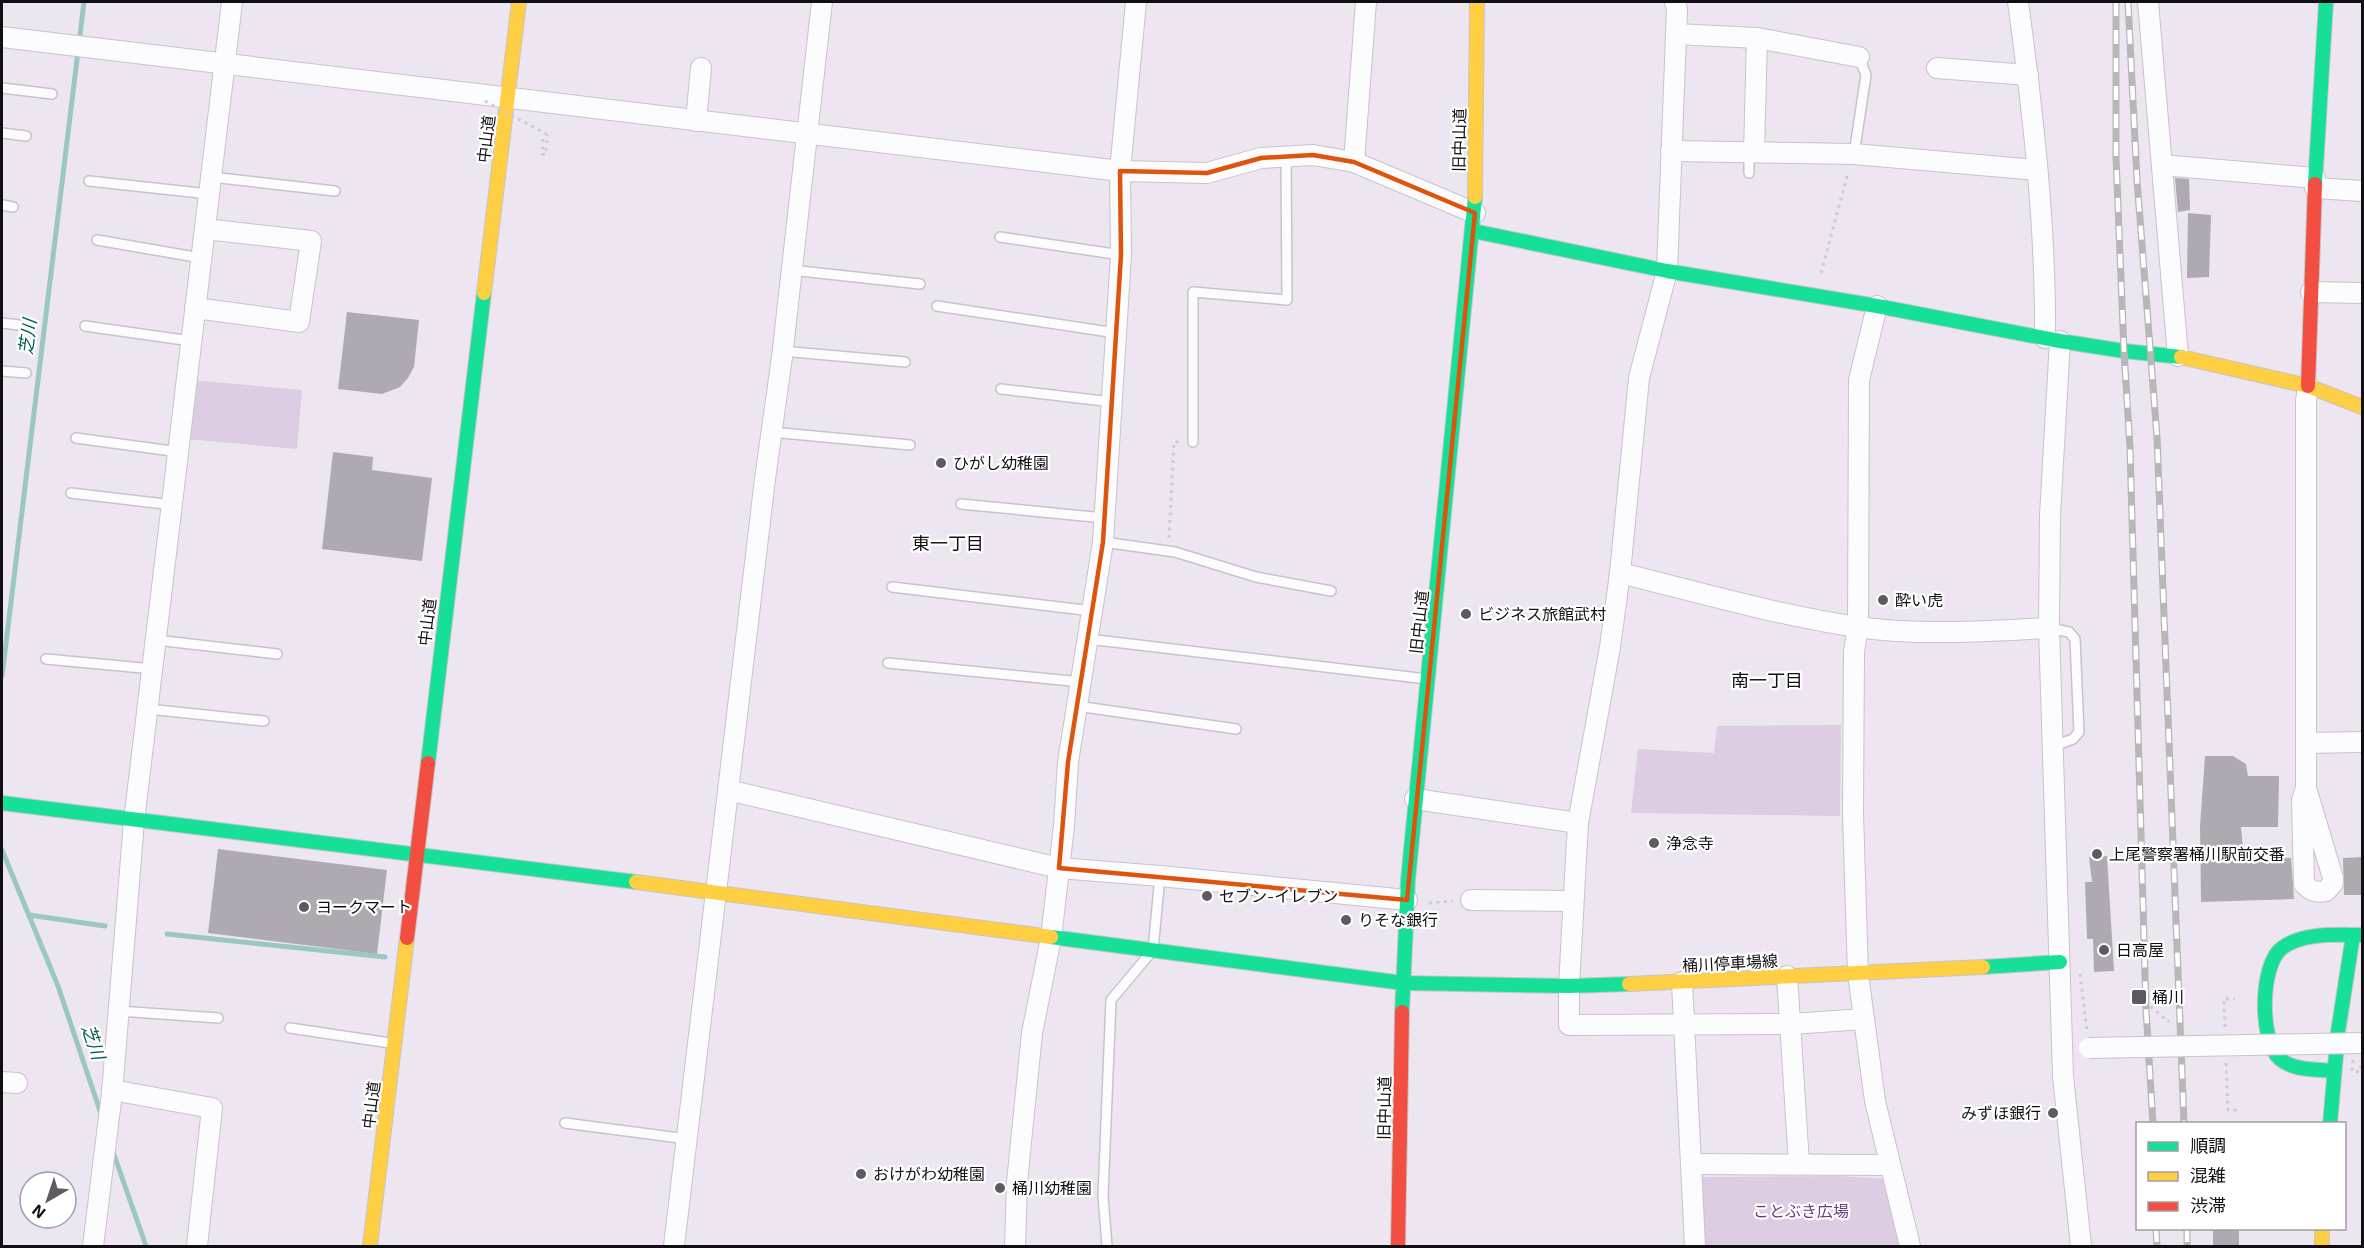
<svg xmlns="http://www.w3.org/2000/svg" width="2364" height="1248" font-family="'Exo 2','Noto Sans JP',sans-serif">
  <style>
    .green { fill: #dccde3 }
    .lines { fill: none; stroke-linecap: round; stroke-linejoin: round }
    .stream { stroke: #9ac8c0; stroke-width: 5 }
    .building { fill: #afaab1 }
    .lane-casing { stroke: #c8c3ca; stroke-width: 12 }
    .street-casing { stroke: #c8c3ca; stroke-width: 22 }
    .fast-casing { stroke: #c8c3ca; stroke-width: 16 }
    .slow-casing { stroke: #c8c3ca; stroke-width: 16 }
    .jam-casing { stroke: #c8c3ca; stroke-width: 16 }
    .path { stroke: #ceccd0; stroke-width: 3; stroke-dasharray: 3 4.5; stroke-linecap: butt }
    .lane { stroke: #fcfbfd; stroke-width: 9 }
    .street { stroke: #fcfbfd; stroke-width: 20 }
    .fast { stroke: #16e098; stroke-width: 14 }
    .slow { stroke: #ffcf43; stroke-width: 14 }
    .jam { stroke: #f24e42; stroke-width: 14 }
    .rail-casing { stroke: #b7b6b8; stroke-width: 7 }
    .rail { stroke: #fff; stroke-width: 4.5; stroke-dasharray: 14; stroke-linecap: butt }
    .street-bridge-casing { stroke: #c8c3ca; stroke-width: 22; stroke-linecap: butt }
    .path-bridge { stroke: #ceccd0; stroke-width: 3; stroke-dasharray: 3 4.5; stroke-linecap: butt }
    .street-bridge { stroke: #fcfbfd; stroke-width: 20 }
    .marked { fill: none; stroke: #dd550c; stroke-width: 4.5; stroke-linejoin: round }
    .poi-dot { fill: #5f5a61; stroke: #fff; stroke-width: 2 }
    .labels { text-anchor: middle; stroke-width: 4.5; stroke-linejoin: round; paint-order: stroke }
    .street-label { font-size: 16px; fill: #120f14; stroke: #fff }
    .poi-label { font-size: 16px; fill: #120f14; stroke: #fff; text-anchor: start }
    .park-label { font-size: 16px; fill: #663e78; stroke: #fff }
    .water-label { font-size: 18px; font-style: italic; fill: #006354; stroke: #fff }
    .neighbourhood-label { font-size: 18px; fill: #120f14; stroke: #fff }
  </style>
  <rect width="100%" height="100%" fill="#ede6f0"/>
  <g class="green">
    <polygon points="191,380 302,390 297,449 186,439"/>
    <polygon points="1841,725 1840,816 1631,813 1638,749 1714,753 1717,726"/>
    <polygon points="1840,1176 1888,1179 1903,1246 1698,1246 1699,1177"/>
  </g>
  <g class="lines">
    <g class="stream">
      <polyline points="2,676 84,2"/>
      <polyline points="2,850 58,986 102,1117"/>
      <polyline points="29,915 105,926"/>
      <polyline points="167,934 385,957"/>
      <polyline points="112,1149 146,1246"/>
    </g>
  </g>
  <g class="building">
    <polygon points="2175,178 2189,179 2190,210 2178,212"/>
    <polygon points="2188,213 2211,215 2209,277 2187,278"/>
    <polygon points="347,312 419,320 414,367 408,378 400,387 382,394 338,389"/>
    <polygon points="333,452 373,457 372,470 432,478 422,561 322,549"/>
    <polygon points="2205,756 2233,756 2246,764 2248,776 2279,776 2278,827 2241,827 2244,859 2291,858 2294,899 2201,902 2200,826"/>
    <polygon points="218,849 387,870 377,954 208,933"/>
    <polygon points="2107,856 2114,971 2094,972 2093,939 2087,939 2085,882 2092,882 2089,857"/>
    <polygon points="2362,857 2362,895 2344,895 2343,858"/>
    <rect x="2213" y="1228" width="26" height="18"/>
  </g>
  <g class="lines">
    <defs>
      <g id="lane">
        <polyline points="2,88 52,94"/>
        <polyline points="2,133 26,136"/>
        <polyline points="1749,152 1749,173"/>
        <polyline points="1854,154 1866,75 1859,57"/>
        <polyline points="211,177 335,191"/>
        <polyline points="89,181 209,194"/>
        <polyline points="2,205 13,207"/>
        <polyline points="1000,237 1121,255"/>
        <polyline points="97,240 201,258"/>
        <polyline points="791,270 920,284"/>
        <polyline points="937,306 1116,333"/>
        <polyline points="2,323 28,326"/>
        <polyline points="85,326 191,341"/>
        <polyline points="782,351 905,362"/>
        <polyline points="2,371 26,373"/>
        <polyline points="1001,389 1112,402"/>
        <polyline points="771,432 910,445"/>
        <polyline points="76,438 179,452"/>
        <polyline points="1193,442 1193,292 1287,300 1286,157"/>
        <polyline points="71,493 173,505"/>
        <polyline points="961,504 1104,518"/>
        <polyline points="1103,542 1175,552 1256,577 1331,591"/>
        <polyline points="892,587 1092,611"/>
        <polyline points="2049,628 2069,632 2075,639 2079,732 2073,739 2054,746"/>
        <polyline points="1088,639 1427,679"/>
        <polyline points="156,640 277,654"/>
        <polyline points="46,659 153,669"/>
        <polyline points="888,663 1081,682"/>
        <polyline points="1077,706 1236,729"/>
        <polyline points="148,709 264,721"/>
        <polyline points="119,1011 218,1018"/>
        <polyline points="290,1028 390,1043"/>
        <polyline points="565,1123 687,1139"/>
        <polyline points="1107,1246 1103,1196 1111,1000 1153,950 1160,876"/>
      </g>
      <g id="street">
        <polyline points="1675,2 1677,9 1667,271 1639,378 1620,573 1610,647 1578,823 1569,986 1569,1025 1791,1024 1864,1019"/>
        <path d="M2018,2c15,111 28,224 27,336"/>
        <polyline points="2148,2 2178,356"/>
        <polyline points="1676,34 1757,38 1859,57"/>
        <polyline points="2,37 1120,171 1207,173 1261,158 1313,155 1354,162 1475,213"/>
        <polyline points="1937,68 2028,75"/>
        <polyline points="696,121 701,68"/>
        <polyline points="1671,151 1854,154 2036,170"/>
        <polyline points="1754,152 1757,38"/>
        <polyline points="1354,162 1366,2"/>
        <polyline points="2162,165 2315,178"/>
        <polyline points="2315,188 2362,191"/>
        <polyline points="2311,292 2362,293"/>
        <polyline points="1877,306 1859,380 1858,627 1854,651 1853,813 1858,974 1875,1101 1910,1246"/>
        <polyline points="195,308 299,322 311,241 205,229"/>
        <polyline points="2060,341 2050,515 2049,628 2063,1076 2081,1246"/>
        <path d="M1620,573c78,19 157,42 237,54 64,9 128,4 192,1"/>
        <polyline points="2306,743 2362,742"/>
        <path d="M2306,788l27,90v5l-7,8c-10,2 -15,0 -22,-7l-2,-84 4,-12v-387l2,-15"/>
        <polyline points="728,790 1059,868 1160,876 1407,900"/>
        <polyline points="1415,799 1578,823"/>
        <polyline points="1471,900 1573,901"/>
        <polyline points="1787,976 1799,1164"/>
        <polyline points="1682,982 1695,1246"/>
        <polyline points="2,1082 17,1083"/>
        <polyline points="112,1090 212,1108 197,1246"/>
        <polyline points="1691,1164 1890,1165"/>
        <polyline points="93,1246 112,1093 134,821 232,2"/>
        <polyline points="674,1246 765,479 782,357 822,2"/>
        <polyline points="1015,1246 1017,1182 1032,1033 1051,938 1064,826 1068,762 1103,542 1121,255 1120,171 1136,2"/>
      </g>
      <g id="fast">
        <polyline points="2315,184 2326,2"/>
        <polyline points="1473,231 1667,271 1877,306 2060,341 2124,351 2181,357"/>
        <polyline points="428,763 484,293"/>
        <polyline points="2,803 636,882"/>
        <polyline points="1051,937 1403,983 1569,986 1629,984"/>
        <polyline points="1983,967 2060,962"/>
        <polyline points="1402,1012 1408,880 1475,197"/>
        <path d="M2333,1071c-17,-2 -39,0 -53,-12 -21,-18 -20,-95 2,-111 21,-16 55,-13 80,-13"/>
        <polyline points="2330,1124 2338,1032 2353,935"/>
      </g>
      <g id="slow">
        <polyline points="1475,197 1477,2"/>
        <polyline points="484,293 519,2"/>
        <polyline points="2181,357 2308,386 2362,407"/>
        <polyline points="636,882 1051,937"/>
        <polyline points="1629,984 1983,967"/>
        <polyline points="2322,1228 2322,1246"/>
        <polyline points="370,1246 407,938"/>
      </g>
      <g id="jam">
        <polyline points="2308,386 2315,184"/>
        <polyline points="407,938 428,763"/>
        <polyline points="1398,1246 1402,1012"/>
      </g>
    </defs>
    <use href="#lane" class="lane-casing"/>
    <use href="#street" class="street-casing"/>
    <use href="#fast" class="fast-casing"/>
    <use href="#slow" class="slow-casing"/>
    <use href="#jam" class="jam-casing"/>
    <g class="path">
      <polyline points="543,139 542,154 545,155 548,135"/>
      <polyline points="1821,273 1848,173"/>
      <polyline points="1169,538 1174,442 1179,442"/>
      <polyline points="1429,903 1453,901"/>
      <polyline points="2080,974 2087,1031"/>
      <polyline points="2225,1027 2224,999 2235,999"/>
      <polyline points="2226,1063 2228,1110 2239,1110"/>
      <polyline points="1036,1185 1089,1193"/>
    </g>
    <use href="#lane" class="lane"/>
    <use href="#street" class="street"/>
    <use href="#fast" class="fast"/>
    <use href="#slow" class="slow"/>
    <use href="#jam" class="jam"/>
    <defs>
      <g id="rail">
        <polyline points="2116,2 2116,157 2124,351 2130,448 2146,1009 2153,1124"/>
        <polyline points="2128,2 2137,180 2157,437 2184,1124"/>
        <polyline points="2156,1228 2157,1246"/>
        <polyline points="2187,1228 2187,1246"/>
      </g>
    </defs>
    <use href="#rail" class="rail-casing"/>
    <use href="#rail" class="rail"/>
    <defs>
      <polyline id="street-bridge" points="2089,1048 2362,1043"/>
    </defs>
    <use href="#street-bridge" class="street-bridge-casing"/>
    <g class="path-bridge">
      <polyline points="485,101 548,135"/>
      <polyline points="2139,997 2169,1022"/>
      <polyline points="2353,1060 2352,1071 2360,1072 2361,1062"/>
    </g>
    <use href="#street-bridge" class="street-bridge"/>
  </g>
  <path class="marked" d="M1313,155l41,7 121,51 -68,687 -348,-32 9,-106 35,-220 18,-287 -1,-84 87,2 54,-15z"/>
  <g class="poi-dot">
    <circle cx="941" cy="463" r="6"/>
    <circle cx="1883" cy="600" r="6"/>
    <circle cx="1466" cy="614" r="6"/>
    <circle cx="1654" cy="843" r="6"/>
    <circle cx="2097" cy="854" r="6"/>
    <circle cx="1207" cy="896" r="6"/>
    <circle cx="304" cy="907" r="6"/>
    <circle cx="1346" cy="920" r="6"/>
    <circle cx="2104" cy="950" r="6"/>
    <rect x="2131" y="989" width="16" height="16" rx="3"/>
    <circle cx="2053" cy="1113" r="6"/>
    <circle cx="861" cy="1174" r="6"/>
    <circle cx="1000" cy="1188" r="6"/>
  </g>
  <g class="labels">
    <g class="street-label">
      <text transform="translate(486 139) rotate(-83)" y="6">中山道</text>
      <text transform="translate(1459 140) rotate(-89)" y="6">旧中山道</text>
      <text transform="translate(427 622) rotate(-83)" y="6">中山道</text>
      <text transform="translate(1419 622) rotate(-84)" y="6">旧中山道</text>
      <text transform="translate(1730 963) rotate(-3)" y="6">桶川停車場線</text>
      <text transform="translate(371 1105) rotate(-83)" y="6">中山道</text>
      <text transform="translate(1384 1108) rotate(-89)" y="6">旧中山道</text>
    </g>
    <g class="poi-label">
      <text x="953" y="469">ひがし幼稚園</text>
      <text x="1895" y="606">酔い虎</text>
      <text x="1478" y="620">ビジネス旅館武村</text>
      <text x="1666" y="849">浄念寺</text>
      <text x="2109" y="860">上尾警察署桶川駅前交番</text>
      <text x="1219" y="902">セブン-イレブン</text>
      <text x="316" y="913">ヨークマート</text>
      <text x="1358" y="926">りそな銀行</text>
      <text x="2116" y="956">日高屋</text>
      <text x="2152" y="1003">桶川</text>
      <text x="2041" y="1119" text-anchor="end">みずほ銀行</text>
      <text x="873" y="1180">おけがわ幼稚園</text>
      <text x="1012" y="1194">桶川幼稚園</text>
    </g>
    <g class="park-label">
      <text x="1801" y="1217">ことぶき広場</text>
    </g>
    <g class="water-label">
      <text transform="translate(28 337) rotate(-83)" y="6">芝川</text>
      <text transform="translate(93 1042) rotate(71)" y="6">芝川</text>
    </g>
    <g class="neighbourhood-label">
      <text x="948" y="550">東一丁目</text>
      <text x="1767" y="687">南一丁目</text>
    </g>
  </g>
  <rect width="2364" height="1248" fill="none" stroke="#120f14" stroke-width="6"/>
  <rect x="2136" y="1122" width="210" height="108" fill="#ffffff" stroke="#a09fa1" stroke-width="1.5"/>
  <rect x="2148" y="1142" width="30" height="9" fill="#16e098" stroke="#a09fa1" stroke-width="1.5"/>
  <text x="2190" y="1152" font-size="18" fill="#120f14">順調</text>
  <rect x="2148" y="1172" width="30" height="9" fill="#ffcf43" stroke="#a09fa1" stroke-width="1.5"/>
  <text x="2190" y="1182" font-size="18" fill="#120f14">混雑</text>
  <rect x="2148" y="1202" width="30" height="9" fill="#f24e42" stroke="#a09fa1" stroke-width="1.5"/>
  <text x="2190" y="1212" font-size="18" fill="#120f14">渋滞</text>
  <g transform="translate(48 1200) rotate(219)"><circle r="28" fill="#ffffff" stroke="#a09fa1" stroke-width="1.5"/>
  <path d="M0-4.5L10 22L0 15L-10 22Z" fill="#5f5a61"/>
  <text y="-9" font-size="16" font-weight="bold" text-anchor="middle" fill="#120f14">N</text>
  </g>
</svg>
